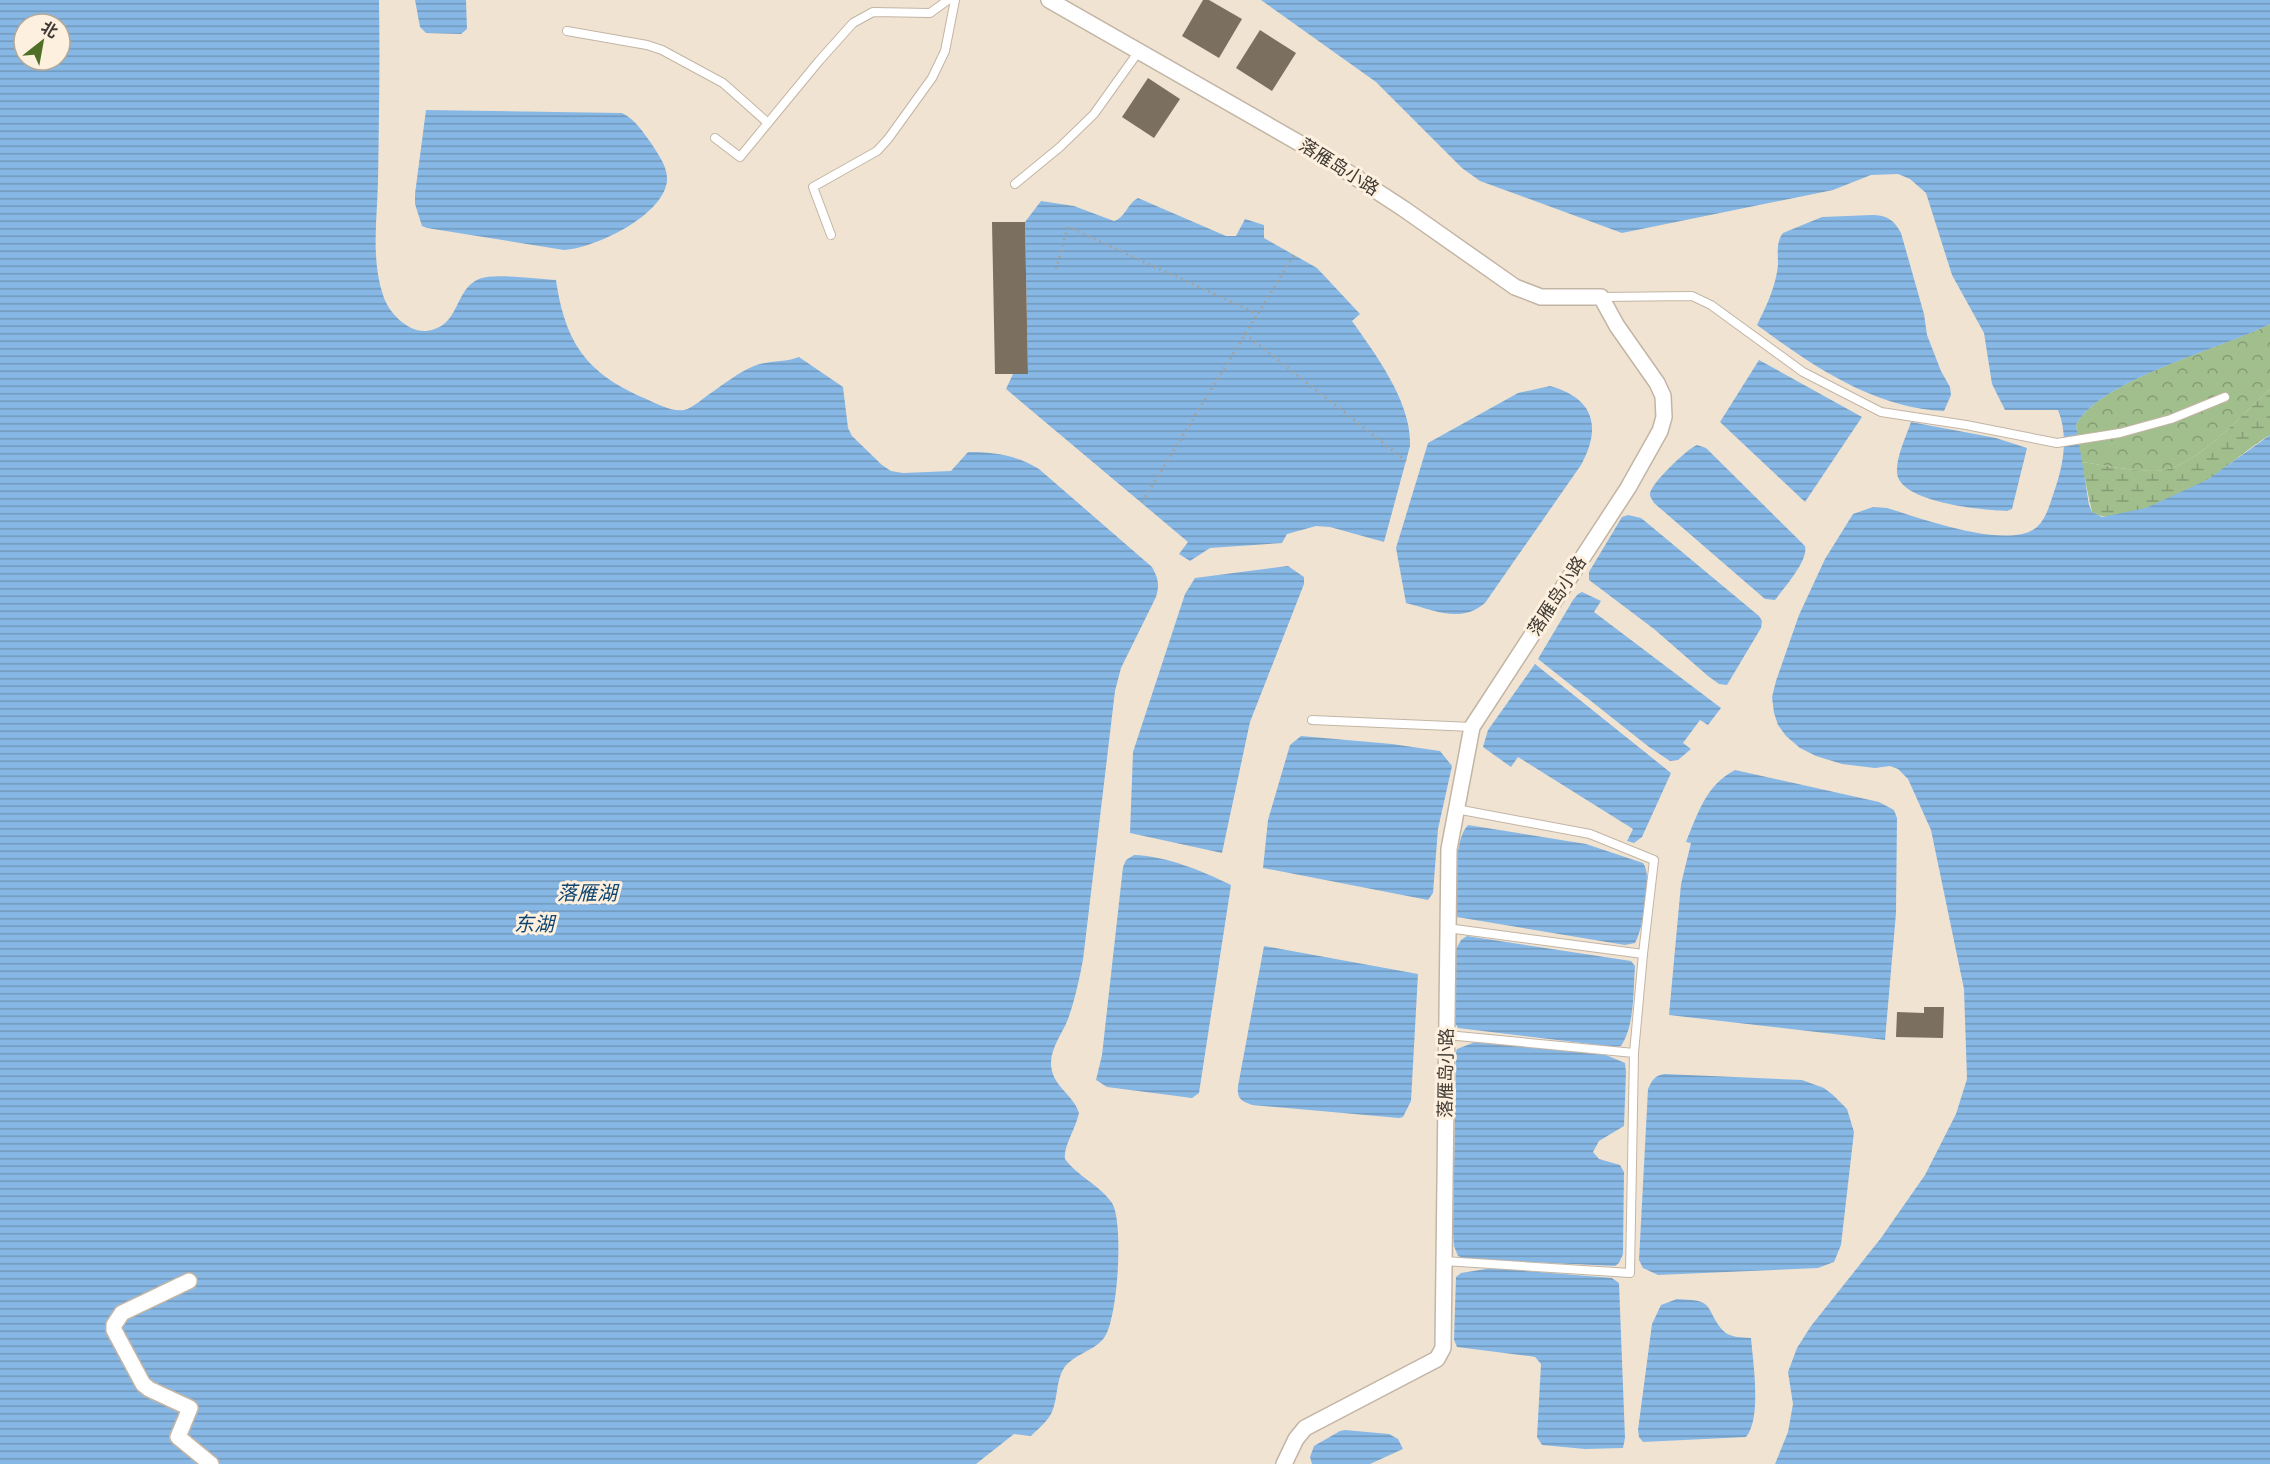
<svg xmlns="http://www.w3.org/2000/svg" width="2270" height="1464" font-family="'Public Sans','Noto Sans SC',sans-serif">
  <style>
    .forest { fill: url(#forest-crowns) }
    .wetland { fill: url(#wetland-marsh) }
    .water { fill: url(#water-rules); fill-rule: evenodd }
    .building { fill: #7b6f60 }
    .lines { fill: none; stroke-linecap: round; stroke-linejoin: round }
    .service-casing { stroke: #c3b5a5; stroke-width: 10 }
    .minor-casing { stroke: #c3b5a5; stroke-width: 18 }
    .path { stroke: #a99f92; stroke-width: 3; stroke-dasharray: 1.5 4.5; stroke-linecap: butt }
    .service { stroke: #fff; stroke-width: 8 }
    .minor { stroke: #fff; stroke-width: 15 }
    .labels { text-anchor: middle; stroke-width: 6; stroke-linejoin: round; paint-order: stroke }
    .street-label { font-size: 18px; fill: #403b34; stroke: #fef0df }
    .water-label { font-size: 20px; font-style: italic; fill: #104671; stroke: #fef0df }
  </style>
  <defs>
    <pattern id="forest-crowns" width="20" height="18" patternUnits="userSpaceOnUse" patternTransform="scale(1.5)"><rect width="20" height="18" fill="#a1be8d"/><path d="M2 6a3 3 0 1 1 6 0M12 15a3 3 0 1 1 6 0" fill="none" stroke="#859c74"/></pattern>
    <pattern id="wetland-marsh" width="20" height="14" patternUnits="userSpaceOnUse" patternTransform="scale(1.5)"><rect width="20" height="14" fill="#a1be8d"/><path d="M1 5h8M5 5V1M11 12h8M15 12V8" fill="none" stroke="#859c74"/></pattern>
    <pattern id="water-rules" width="6" height="5" patternUnits="userSpaceOnUse" patternTransform="scale(1.5)"><rect width="6" height="5" fill="#87b8e5"/><path d="M0 2.5h6" fill="none" stroke="#7097ba"/></pattern>
  </defs>
  <rect width="100%" height="100%" fill="#f1e3d2"/>
  <path class="forest" d="M2270,324v65c-28,25 -76,82 -115,82 -25,0 -50,-6 -74,-9l-5,-37c23,-45 147,-77 194,-101z"/>
  <path class="wetland" d="M2270,389v46c-22,13 -40,30 -61,44 -21,13 -97,50 -117,33l-11,-50c24,3 49,9 74,9 39,0 87,-57 115,-82z"/>
  <g class="water">
    <path d="M0,0h379c1,61 0,122 -1,182 -1,38 -7,77 5,113 5,17 24,37 43,36 35,-4 27,-41 53,-52 15,-6 59,0 77,1 9,62 30,93 88,118 11,5 27,14 40,12 9,-2 19,-12 27,-17 13,-9 28,-21 43,-27 14,-6 30,-3 45,-9l44,30 5,41 4,8 30,29 9,6 12,2 48,-2 17,-19c26,0 48,3 71,17l113,98c6,11 8,17 4,30l-35,71 -6,23 -32,269c-4,20 -8,40 -15,59 -6,16 -21,33 -16,52 4,17 22,25 27,42 -3,15 -16,34 -14,46 12,17 35,26 47,44 12,18 6,117 -8,135 -10,13 -30,16 -40,30 -8,12 -6,30 -12,44 -4,9 -14,17 -21,24l-17,-2 -38,30h-976zM24,24h36v36h-36z"/>
    <polygon points="415,0 466,0 467,29 461,34 426,33 420,27"/>
    <path d="M1261,0h1009v324c-46,24 -171,56 -194,101l13,80 3,7 10,5 44,-9 61,-28 63,-45v1029h-495l13,-32 5,-28 -5,-32 9,-24 14,-22 70,-88 44,-63 31,-61 11,-35 -3,-90 -33,-159 -23,-51 -10,-10 -8,-3 -15,2 -33,-4 -26,-8 -16,-8 -14,-12 -8,-11 -4,-12 -2,-16 4,-16 23,-66 26,-56 28,-45 20,-7 14,1c33,10 122,43 150,19 11,-10 14,-28 19,-41 8,-24 12,-52 2,-76h-53l-13,-26 -8,-51 -32,-58 -26,-82 -16,-14 -12,-5 -27,1 -38,15 -211,43 -142,-52 -18,-13 -86,-86z"/>
    <path d="M426,110l196,3c14,7 20,18 29,30 7,11 17,24 16,38 -4,35 -72,67 -103,69l-137,-22 -5,-2 -7,-22v-10z"/>
    <path d="M1138,198l88,38h10l9,-17 19,6v13l53,30 43,46 -8,7c24,34 60,82 58,125l-26,96 -54,-15 -14,-1 -29,8 -5,9 -72,5 -20,13 -11,-7 9,-12 -182,-153 7,-15h15l-3,-152 16,-21 33,5 40,15c11,-3 13,-17 24,-23z"/>
    <path d="M1872,215c15,0 22,5 29,18l23,81 3,21 14,36 9,16 1,8 -7,16c-69,-2 -133,-46 -187,-86 9,-18 19,-39 21,-60 0,-11 -2,-24 5,-32l39,-16z"/>
    <polygon points="1759,360 1862,417 1805,502 1720,422"/>
    <path d="M1550,386c44,12 52,41 31,79l-96,138c-25,21 -50,7 -79,0l-10,-55 32,-105 90,-50z"/>
    <path d="M1911,422l85,16 31,10 -15,61 -5,2c-23,-1 -109,-8 -110,-39 -1,-15 9,-35 14,-50z"/>
    <path d="M1697,445l9,3 99,98c4,14 -21,42 -30,54l-10,-1 -111,-96c-1,-3 -4,-5 -4,-9 0,-10 38,-46 47,-49z"/>
    <polygon points="1628,515 1641,518 1646,522 1759,616 1762,621 1761,628 1727,685 1719,684 1708,676 1654,629 1589,580 1589,572 1622,517"/>
    <polygon points="1288,566 1304,577 1304,584 1250,722 1222,853 1130,833 1133,752 1185,594 1195,578"/>
    <polygon points="1582,592 1601,601 1594,612 1721,708 1708,725 1700,720 1683,743 1691,749 1678,760 1670,761 1649,747 1538,659 1573,600 1578,594"/>
    <polygon points="1535,664 1671,773 1642,837 1634,843 1627,841 1633,829 1518,757 1511,767 1483,747 1488,730"/>
    <polygon points="1301,736 1392,744 1440,751 1452,766 1438,829 1433,893 1428,900 1263,868 1268,820 1290,745"/>
    <path d="M1735,770l144,32 15,8 3,8 -1,95 -11,127 -216,-25 12,-131 10,-41 -5,-1c12,-29 20,-57 49,-72z"/>
    <path d="M1468,825l118,19 57,19c10,12 0,67 -8,80l-10,2 -168,-28 -2,-3c1,-21 -2,-74 13,-89z"/>
    <path d="M1134,855c33,1 68,16 97,30l-32,208 -7,5 -85,-11 -11,-7 6,-25 21,-188 3,-7z"/>
    <path d="M1467,936l164,25 4,5c-2,25 0,59 -14,80l-6,1 -157,-19 -4,-7 1,-70 6,-11z"/>
    <path d="M1264,946l154,28 -7,127 -8,16 -4,1 -147,-13c-12,-4 -15,-7 -14,-19z"/>
    <polygon points="1475,1042 1606,1055 1625,1063 1626,1072 1624,1126 1599,1141 1593,1152 1599,1159 1620,1165 1624,1172 1623,1254 1619,1263 1615,1266 1466,1259 1458,1256 1454,1246 1453,1232 1456,1052 1457,1049"/>
    <path d="M1665,1074l137,6 22,8 9,7 14,14 7,23 -13,113 -7,17 -16,6 -160,7 -15,-7 -4,-8 9,-171c4,-9 7,-14 17,-15z"/>
    <polygon points="1492,1268 1612,1278 1619,1283 1625,1438 1623,1448 1585,1449 1542,1445 1537,1437 1541,1364 1535,1357 1529,1356 1457,1347 1454,1340 1456,1277 1461,1273"/>
    <path d="M1677,1299c8,1 22,0 28,5 4,3 6,8 8,12 11,20 16,21 38,22 2,24 11,81 -5,99l-103,5 -4,-5 -1,-7 14,-106 9,-19z"/>
    <polygon points="1345,1430 1389,1434 1398,1439 1403,1449 1370,1464 1312,1464 1310,1457 1314,1446 1340,1431"/>
  </g>
  <g class="building">
    <polygon points="1203,0 1209,0 1242,19 1219,58 1182,36"/>
    <polygon points="1260,30 1296,53 1272,91 1236,68"/>
    <polygon points="1148,78 1180,99 1154,138 1122,117"/>
    <polygon points="992,222 1025,222 1028,374 995,374"/>
    <polygon points="1924,1007 1944,1007 1943,1038 1896,1037 1897,1012 1924,1013"/>
  </g>
  <g class="lines">
    <defs>
      <g id="service">
        <polyline points="567,31 647,45 662,50 723,83 768,123"/>
        <polyline points="715,138 740,157 819,61 853,23 873,12 930,13 948,0"/>
        <polyline points="1015,184 1060,147 1094,114 1139,51"/>
        <polyline points="831,235 813,187 877,151 888,139 932,78 945,51 955,0"/>
        <polyline points="1601,297 1692,296 1711,305 1803,372 1881,412 1966,425 2057,443 2120,433 2171,419 2225,397"/>
        <polyline points="1312,720 1472,727"/>
        <polyline points="1447,928 1643,954"/>
        <polyline points="1447,1035 1634,1053"/>
        <polyline points="1444,1261 1630,1273 1634,1053 1643,954 1654,860 1590,834 1456,809"/>
      </g>
      <g id="minor">
        <polyline points="1049,0 1329,160 1404,209 1515,287 1541,297 1601,297 1617,326 1657,383 1663,396 1664,417 1660,431 1628,488 1472,727 1449,849 1443,1348 1437,1359 1305,1428 1296,1439 1284,1464"/>
        <polyline points="189,1281 122,1313 114,1325 114,1330 143,1384 149,1389 190,1408 178,1437 211,1464"/>
      </g>
    </defs>
    <use href="#service" class="service-casing"/>
    <use href="#minor" class="minor-casing"/>
    <g class="path">
      <polyline points="1056,269 1068,227 1258,314"/>
      <polyline points="1245,334 1406,461"/>
      <polyline points="1142,502 1294,255"/>
    </g>
    <use href="#service" class="service"/>
    <use href="#minor" class="minor"/>
  </g>
  <g class="labels">
    <g class="street-label">
      <text transform="translate(1339 167) rotate(32)" y="6">落雁岛小路</text>
      <text transform="translate(1557 596) rotate(-57)" y="6">落雁岛小路</text>
      <text transform="translate(1446 1073) rotate(-89)" y="6">落雁岛小路</text>
    </g>
    <g class="water-label">
      <text x="587" y="900">落雁湖</text>
      <text x="534" y="931">东湖</text>
    </g>
  </g>
  <g transform="translate(42 42) rotate(31)"><circle r="28" fill="#fef0df" stroke="#b2a89b" stroke-width="1.5"/>
  <path d="M0-4.5L10 22L0 15L-10 22Z" fill="#4f6f26"/>
  <text y="-9" font-size="16" font-weight="bold" text-anchor="middle" fill="#403b34">北</text>
  </g>
</svg>
